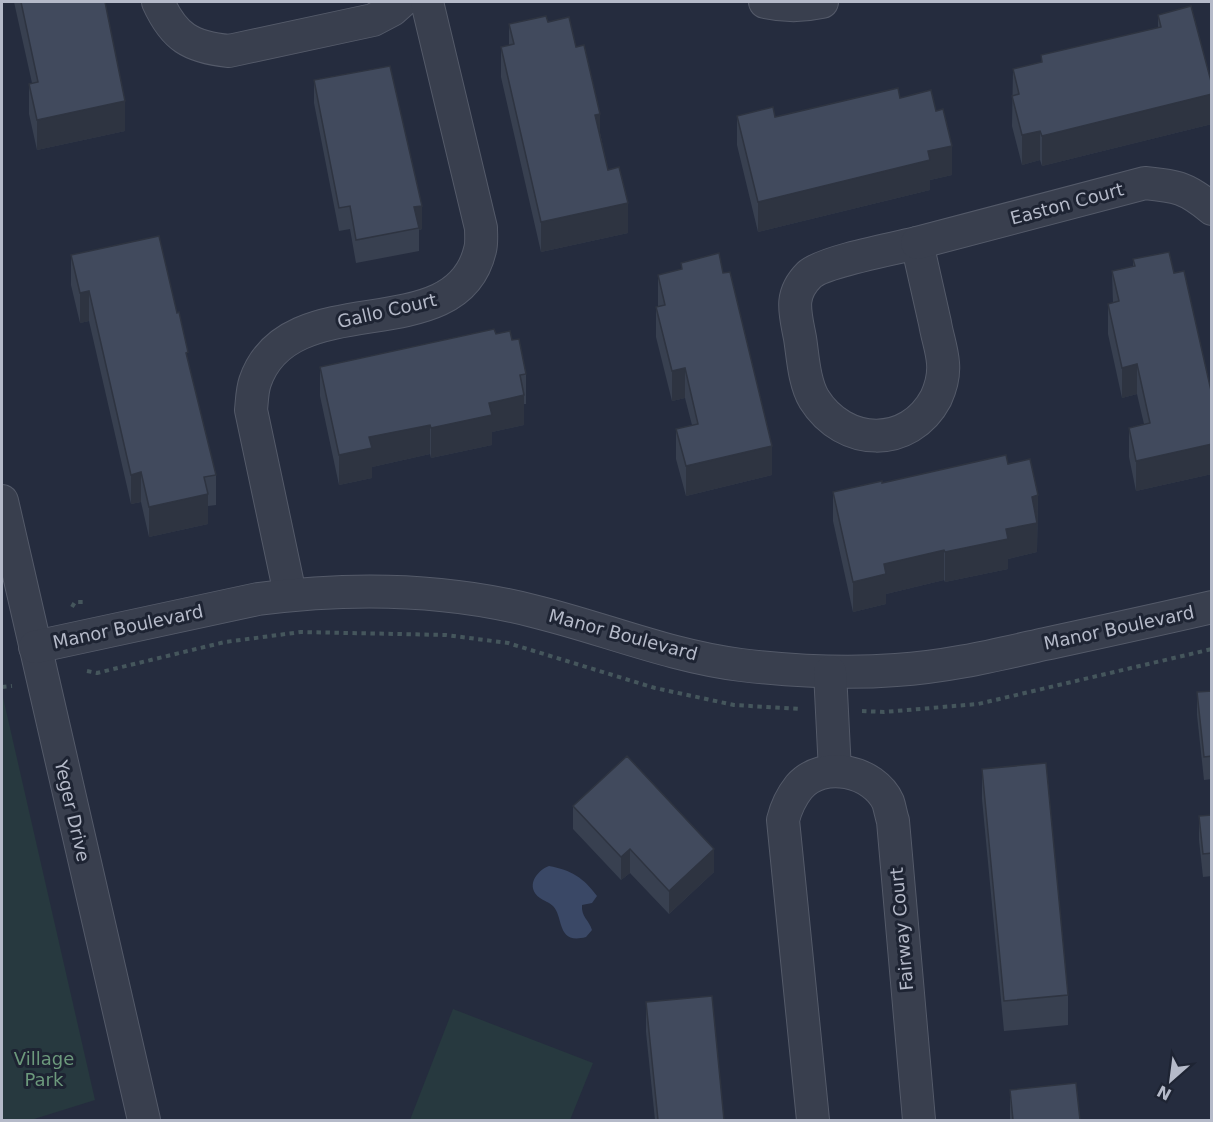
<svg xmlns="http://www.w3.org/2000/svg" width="1213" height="1122" font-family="'DejaVu Sans',sans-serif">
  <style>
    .green { fill: #27393f }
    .water { fill: #3a4866 }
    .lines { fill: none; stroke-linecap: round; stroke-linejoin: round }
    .minor-casing { stroke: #545a69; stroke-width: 34 }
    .path { stroke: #45565c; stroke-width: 4; stroke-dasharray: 4.5 4.5; stroke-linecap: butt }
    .minor { stroke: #393f4e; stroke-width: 32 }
    .wall { fill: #384050 }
    .shaded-wall { fill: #2e3441 }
    .building { fill: #414a5d; stroke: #2e3441; stroke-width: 1.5 }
    .labels { text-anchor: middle; stroke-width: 6; stroke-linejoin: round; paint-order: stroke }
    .street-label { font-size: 18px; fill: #b5bac9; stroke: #1e2433 }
    .park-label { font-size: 18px; fill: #6c997c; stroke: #1e2433 }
  </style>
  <rect width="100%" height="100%" fill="#252c3e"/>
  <g class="green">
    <polygon points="2,693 95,1100 31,1120 2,1120"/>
    <polygon points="453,1009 593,1063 570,1120 410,1120"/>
  </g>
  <path class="water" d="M549,866c22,4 35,12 48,30l-5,7 -10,2c-1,12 7,15 10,25l-6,7c-30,8 -22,-20 -33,-31 -4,-4 -9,-5 -13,-8 -15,-11 -4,-27 9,-32z"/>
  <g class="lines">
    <defs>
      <g id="minor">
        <path d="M158,2c16,35 32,45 71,49l144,-31 19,-10 9,-8"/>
        <path d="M765,2c18,4 39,4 57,0"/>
        <path d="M917,243c6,26 12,53 18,80 2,13 7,26 8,40 1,11 -2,24 -7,35 -27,51 -92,49 -122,1 -10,-17 -11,-42 -14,-61 -5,-26 -11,-43 9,-63 13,-13 87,-27 108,-32z"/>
        <path d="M917,243l228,-60c32,3 42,5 67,26"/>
        <polyline points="2,501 144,1120"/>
        <path d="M290,594l-39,-184c1,-9 1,-19 4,-28 34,-101 201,-30 225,-132 2,-7 1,-15 1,-22l-54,-226"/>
        <path d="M35,647l223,-48c92,-12 185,-11 275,12 70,17 136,45 208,54 51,6 104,9 155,5 51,-3 100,-15 149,-26 55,-12 111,-24 167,-37"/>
        <polyline points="830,672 835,771"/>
        <path d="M813,1120l-30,-300c3,-12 8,-23 16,-33 24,-28 75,-16 89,15 2,6 3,13 5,19l26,299"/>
      </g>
    </defs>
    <use href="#minor" class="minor-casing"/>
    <g class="path">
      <polyline points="72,607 75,602 85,602"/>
      <polyline points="87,671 97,673 225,642 301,632 446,635 508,643 655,688 734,705 800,709"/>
      <polyline points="2,687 12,686"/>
      <polyline points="862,711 884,712 978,704 1212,649"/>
    </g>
    <use href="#minor" class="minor"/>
  </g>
  <g class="wall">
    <polygon points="14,2 105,2 125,131 37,150 29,114 29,84 32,83"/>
    <polygon points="1158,15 1212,85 1212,124 1042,166 1040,160 1022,165 1012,126 1013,69 1041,62 1041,55 1158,28"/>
    <polygon points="548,22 576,47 600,133 608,170 628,233 541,252 501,77 501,47 509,45 509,24"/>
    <polygon points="314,80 422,229 419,230 419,251 356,263 350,229 339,231 314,103"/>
    <polygon points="900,98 952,175 930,180 930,190 758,232 737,145 737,116 775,117"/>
    <polygon points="71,255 188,361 216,475 216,505 208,506 208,524 149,537 141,502 131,504 89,321 80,323 71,285"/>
    <polygon points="1133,259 1174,273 1212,395 1212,474 1136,491 1129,457 1129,428 1144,424 1137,394 1122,398 1108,334 1108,304 1113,303 1112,271 1133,266"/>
    <polygon points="681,263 772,475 686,496 676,459 676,429 692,425 685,398 672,401 656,337 656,307 658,307 658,275 681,270"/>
    <polygon points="496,334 512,340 526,374 526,404 524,404 524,425 492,432 492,445 431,458 430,454 372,467 372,478 339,485 320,396 320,367"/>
    <polygon points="1008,464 1038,495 1037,552 1008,559 1008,569 945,582 944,580 886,594 886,604 853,612 833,521 833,492"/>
    <polygon points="1212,691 1212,779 1204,780 1197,715 1197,692"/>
    <polygon points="982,769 1068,995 1068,1025 1004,1031 982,799"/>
    <polygon points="573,806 714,872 669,914 630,873 621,880 573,829"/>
    <polygon points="1212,815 1212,876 1203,877 1199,840 1199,816"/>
    <polygon points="646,1002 724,1120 655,1120 646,1032"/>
    <polygon points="1010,1090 1080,1120 1010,1120"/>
  </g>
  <g class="shaded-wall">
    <polygon points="1212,94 1212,124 1042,166 1042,136"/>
    <polygon points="125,101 125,131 37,150 37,120"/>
    <polygon points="600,114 600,143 595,115"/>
    <polygon points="1040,131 1040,160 1022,165 1022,135"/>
    <polygon points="952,146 952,175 930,180 930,190 758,232 758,202 928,151"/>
    <polygon points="628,203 628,233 541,252 541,222"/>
    <polygon points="422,206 422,229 419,230 414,207"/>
    <polygon points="89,291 89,321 80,323 80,293"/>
    <polygon points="1137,364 1137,394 1122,398 1122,368"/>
    <polygon points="685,368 685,398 672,401 672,371"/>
    <polygon points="524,395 524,425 492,432 492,445 431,458 431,428 489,403"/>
    <polygon points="430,425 430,454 372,467 372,478 339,485 339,455 369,437"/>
    <polygon points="1212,444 1212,474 1136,491 1136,461"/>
    <polygon points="772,446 772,475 686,496 686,466"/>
    <polygon points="141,472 141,502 131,504 131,475"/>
    <polygon points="208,494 208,524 149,537 149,507"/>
    <polygon points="1038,495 1037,552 1008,559 1008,569 945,582 945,552 1006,529 1032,497"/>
    <polygon points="944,550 944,580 886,594 886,604 853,612 853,582 884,564"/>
    <polygon points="630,849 630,873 621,880 621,857"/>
    <polygon points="714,849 714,872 669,914 669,891"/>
  </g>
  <g class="building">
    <polygon points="21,2 105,2 125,101 37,120 29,84 38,82"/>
    <polygon points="1191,6 1212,85 1212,94 1042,136 1040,131 1022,135 1012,96 1019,94 1013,69 1042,62 1041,55 1161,27 1158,15"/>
    <polygon points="546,16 548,22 569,17 576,47 584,45 600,114 595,115 608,170 619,167 628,203 541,222 501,47 514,44 509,24"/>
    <polygon points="390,66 422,206 414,207 419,228 356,240 350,206 339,208 314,80"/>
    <polygon points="898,88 900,98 931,90 936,111 943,109 952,146 928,151 930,160 758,202 737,116 773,107 775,117"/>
    <polygon points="159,236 177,313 179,312 188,352 186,353 216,475 204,477 208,494 149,507 141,472 131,475 89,291 80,293 71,255"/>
    <polygon points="1169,252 1174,273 1184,271 1212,395 1212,444 1136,461 1129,428 1150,423 1137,364 1122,368 1108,304 1119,301 1112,271 1135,266 1133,259"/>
    <polygon points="719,253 723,273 730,272 772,446 686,466 676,429 698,424 685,368 672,371 656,307 665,305 658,275 682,269 681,263"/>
    <polygon points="494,329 496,334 510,331 512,340 519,339 526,374 520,375 524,395 489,403 492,415 431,428 430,425 369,437 372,448 339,455 320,367"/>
    <polygon points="1006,455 1008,464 1030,459 1038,495 1032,497 1037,523 1006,529 1008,539 945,552 944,550 884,564 886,574 853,582 833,492 882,481 882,483"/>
    <polygon points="1212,691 1212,756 1204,757 1197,692"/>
    <polygon points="627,756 714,849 669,891 630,849 621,857 573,806"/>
    <polygon points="1046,763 1068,995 1004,1001 982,769"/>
    <polygon points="1212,815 1212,853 1203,854 1199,816"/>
    <polygon points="712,996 724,1120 658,1120 646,1002"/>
    <polygon points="1076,1083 1080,1120 1013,1120 1010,1090"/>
  </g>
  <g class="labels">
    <g class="street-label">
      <text transform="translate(1067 204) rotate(-15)" y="6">Easton Court</text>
      <text transform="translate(387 311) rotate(-13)" y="6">Gallo Court</text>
      <text transform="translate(128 627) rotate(-12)" y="6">Manor Boulevard</text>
      <text transform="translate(1119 628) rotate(-12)" y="6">Manor Boulevard</text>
      <text transform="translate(623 635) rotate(15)" y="6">Manor Boulevard</text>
      <text transform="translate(72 811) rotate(77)" y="6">Yeger Drive</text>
      <text transform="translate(902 929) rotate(-95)" y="6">Fairway Court</text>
    </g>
    <g class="park-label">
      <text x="44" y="1065">Village<tspan x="44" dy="21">Park</tspan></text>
    </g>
  </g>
  <rect width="1213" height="1122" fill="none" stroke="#b5bac9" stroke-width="6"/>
  <g transform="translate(1171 1080) rotate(208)" stroke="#1e2433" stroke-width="4.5" paint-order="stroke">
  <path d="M0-4.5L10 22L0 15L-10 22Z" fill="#b5bac9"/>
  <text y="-9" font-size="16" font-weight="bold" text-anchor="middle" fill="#b5bac9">N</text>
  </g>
</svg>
